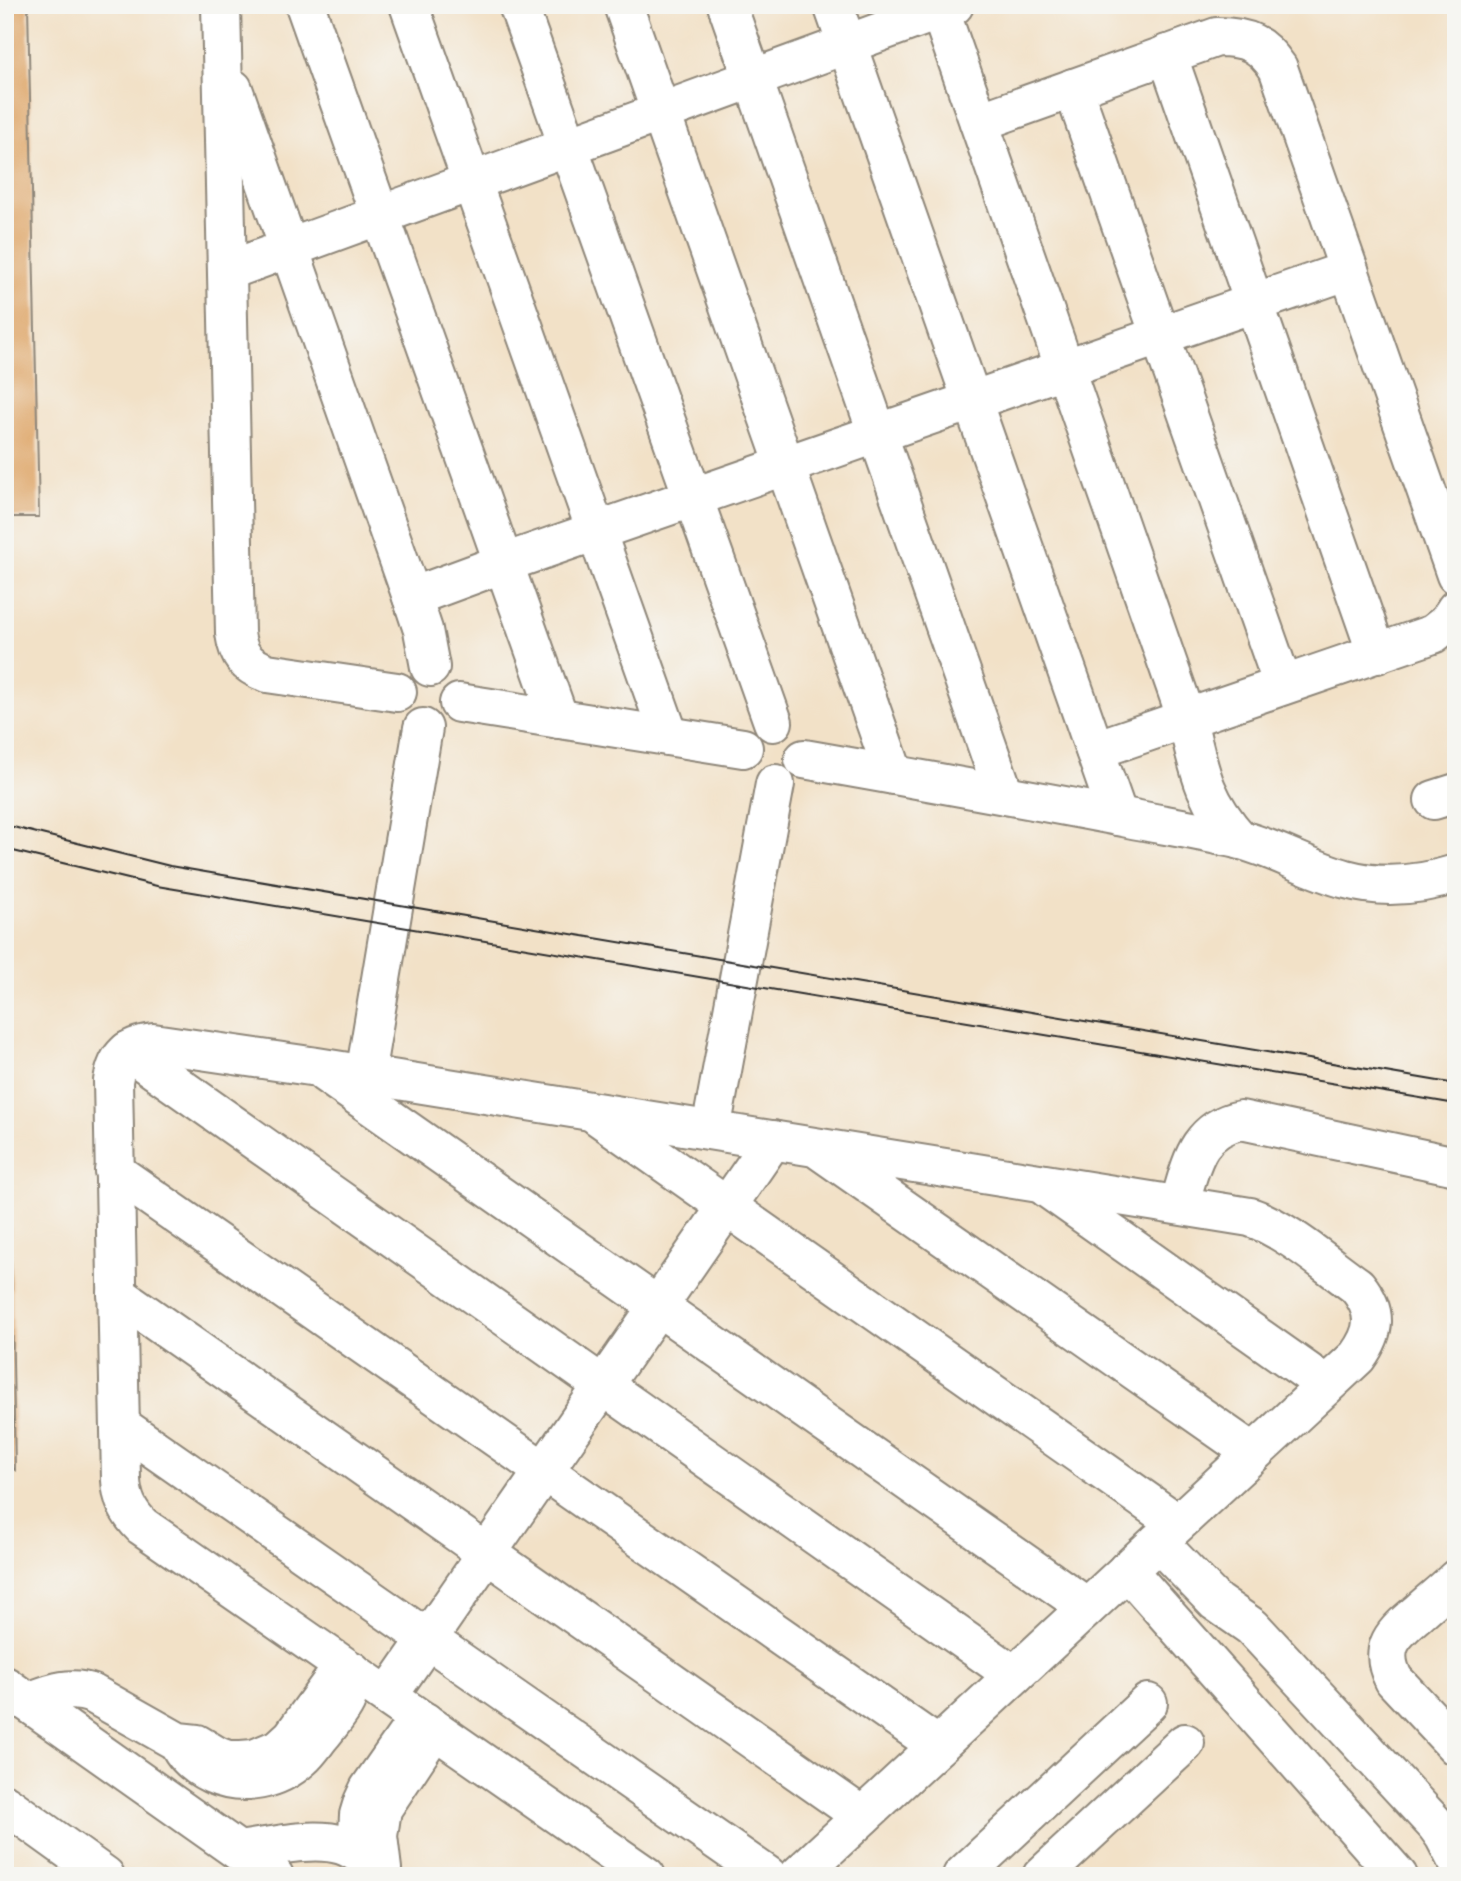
<svg xmlns="http://www.w3.org/2000/svg" width="1461" height="1881" font-family="Dekko,sans-serif">
  <style>
    .building { fill: #dda160 }
    .lines { fill: none; stroke-linecap: round; stroke-linejoin: round }
    .minor-casing { stroke: #8e8679; stroke-width: 42 }
    .minor { stroke: #fff; stroke-width: 38 }
    .tram { stroke: #2b2b2b; stroke-width: 2 }
  </style>
  <rect width="100%" height="100%" fill="#f6f6f2"/>
  <filter id="ink" filterUnits="userSpaceOnUse"><feTurbulence type="fractalNoise" baseFrequency=".0143" numOctaves="2"/><feDisplacementMap in="SourceGraphic" scale="14" xChannelSelector="R" yChannelSelector="G"/><feConvolveMatrix kernelMatrix="1 2 1 2 8 2 1 2 1" color-interpolation-filters="sRGB"/></filter>
  <filter id="wash" filterUnits="userSpaceOnUse"><feTurbulence type="fractalNoise" baseFrequency=".00686" numOctaves="4" result="noise"/><feDisplacementMap in="SourceGraphic" scale="28" xChannelSelector="R" yChannelSelector="G"/><feGaussianBlur stdDeviation="1.57" result="paint"/><feColorMatrix in="noise" values="0 0 0 0 0 0 0 0 0 0 0 0 0 0 0 0 0 1.4 0 .05"/><feComposite in="paint" operator="in"/></filter>
  <g filter="url(#wash)">
    <rect width="100%" height="100%" fill="#f2e1c7"/>
    <g id="blocks">
      <g class="building">
        <polygon points="5,5 28,5 39,517 5,517"/>
        <polygon points="5,1094 8,1094 15,1470 5,1463"/>
      </g>
    </g>
  </g>
  <g filter="url(#ink)">
    <use href="#blocks" fill-opacity="0" stroke="#8e8679" stroke-width="2"/>
    <g class="lines">
      <defs>
        <g id="minor">
          <path d="M221,5l14,628c3,23 11,32 32,40l130,19"/>
          <polyline points="305,5 559,719"/>
          <polyline points="409,5 669,736"/>
          <polyline points="518,5 773,722"/>
          <polyline points="623,5 894,775"/>
          <polyline points="727,5 1004,794"/>
          <polyline points="833,5 1118,816"/>
          <path d="M938,5l249,714c12,51 16,80 53,121"/>
          <polyline points="1167,54 1377,654"/>
          <polyline points="1073,88 1283,685"/>
          <polyline points="233,89 412,597 423,630 430,667"/>
          <path d="M979,122l238,-85c30,0 44,6 61,31l178,507"/>
          <polyline points="227,271 954,5"/>
          <polyline points="412,597 504,563 1349,270"/>
          <polyline points="459,703 743,748"/>
          <polyline points="1095,750 1433,634 1447,623 1456,609"/>
          <path d="M804,759c108,19 216,38 324,59 36,7 73,13 109,21 38,9 71,30 109,40 36,10 75,6 110,-5"/>
          <polyline points="1434,800 1456,793"/>
          <polyline points="128,1051 1014,1675"/>
          <polyline points="325,1073 1087,1607"/>
          <polyline points="365,1075 423,728"/>
          <polyline points="598,1116 1177,1523"/>
          <polyline points="711,1130 775,784"/>
          <polyline points="821,1151 1253,1453"/>
          <polyline points="114,1171 938,1746"/>
          <polyline points="1047,1188 1326,1385"/>
          <path d="M1179,1205c12,-38 16,-76 62,-85l215,46"/>
          <polyline points="117,1294 862,1816"/>
          <polyline points="120,1425 768,1876"/>
          <polyline points="1158,1542 1216,1602 1252,1627 1436,1825 1444,1836 1456,1859"/>
          <polyline points="1127,1570 1398,1876"/>
          <path d="M1456,1579c-12,12 -25,22 -37,33 -25,21 -42,35 -25,68l62,66"/>
          <polyline points="5,1686 274,1876"/>
          <polyline points="388,1696 773,1140"/>
          <path d="M28,1702c22,-8 41,-17 65,-8l85,48 19,2 20,12 11,4h13l13,-1 26,-11 12,-11 39,-54 6,-5 15,-7c-1,31 -11,39 -29,62 -7,8 -13,18 -21,25 -24,22 -59,30 -90,16 -15,-7 -27,-16 -34,-32"/>
          <polyline points="5,1804 105,1876"/>
          <path d="M239,1851c29,-4 75,-15 103,-6 12,4 22,12 33,19"/>
          <polyline points="357,1852 359,1815 363,1802 369,1789 408,1733 415,1727 425,1722 425,1744 382,1809 378,1836 382,1869"/>
          <path d="M646,1876l-504,-350c-14,-14 -20,-27 -21,-46l-8,-399c4,-25 15,-35 40,-38l164,24 933,150c36,12 76,47 107,69 21,26 19,45 0,71l-559,519"/>
          <polyline points="962,1876 1148,1703"/>
          <polyline points="1042,1876 1185,1743"/>
        </g>
      </defs>
      <use href="#minor" class="minor-casing"/>
      <use href="#minor" class="minor"/>
      <g class="tram">
        <polyline points="5,825 170,866 1456,1084"/>
        <polyline points="5,849 157,886 1456,1104"/>
      </g>
    </g>
  </g>
  <rect width="1461" height="1881" fill="none" stroke="#f6f6f2" stroke-width="28"/>
</svg>
